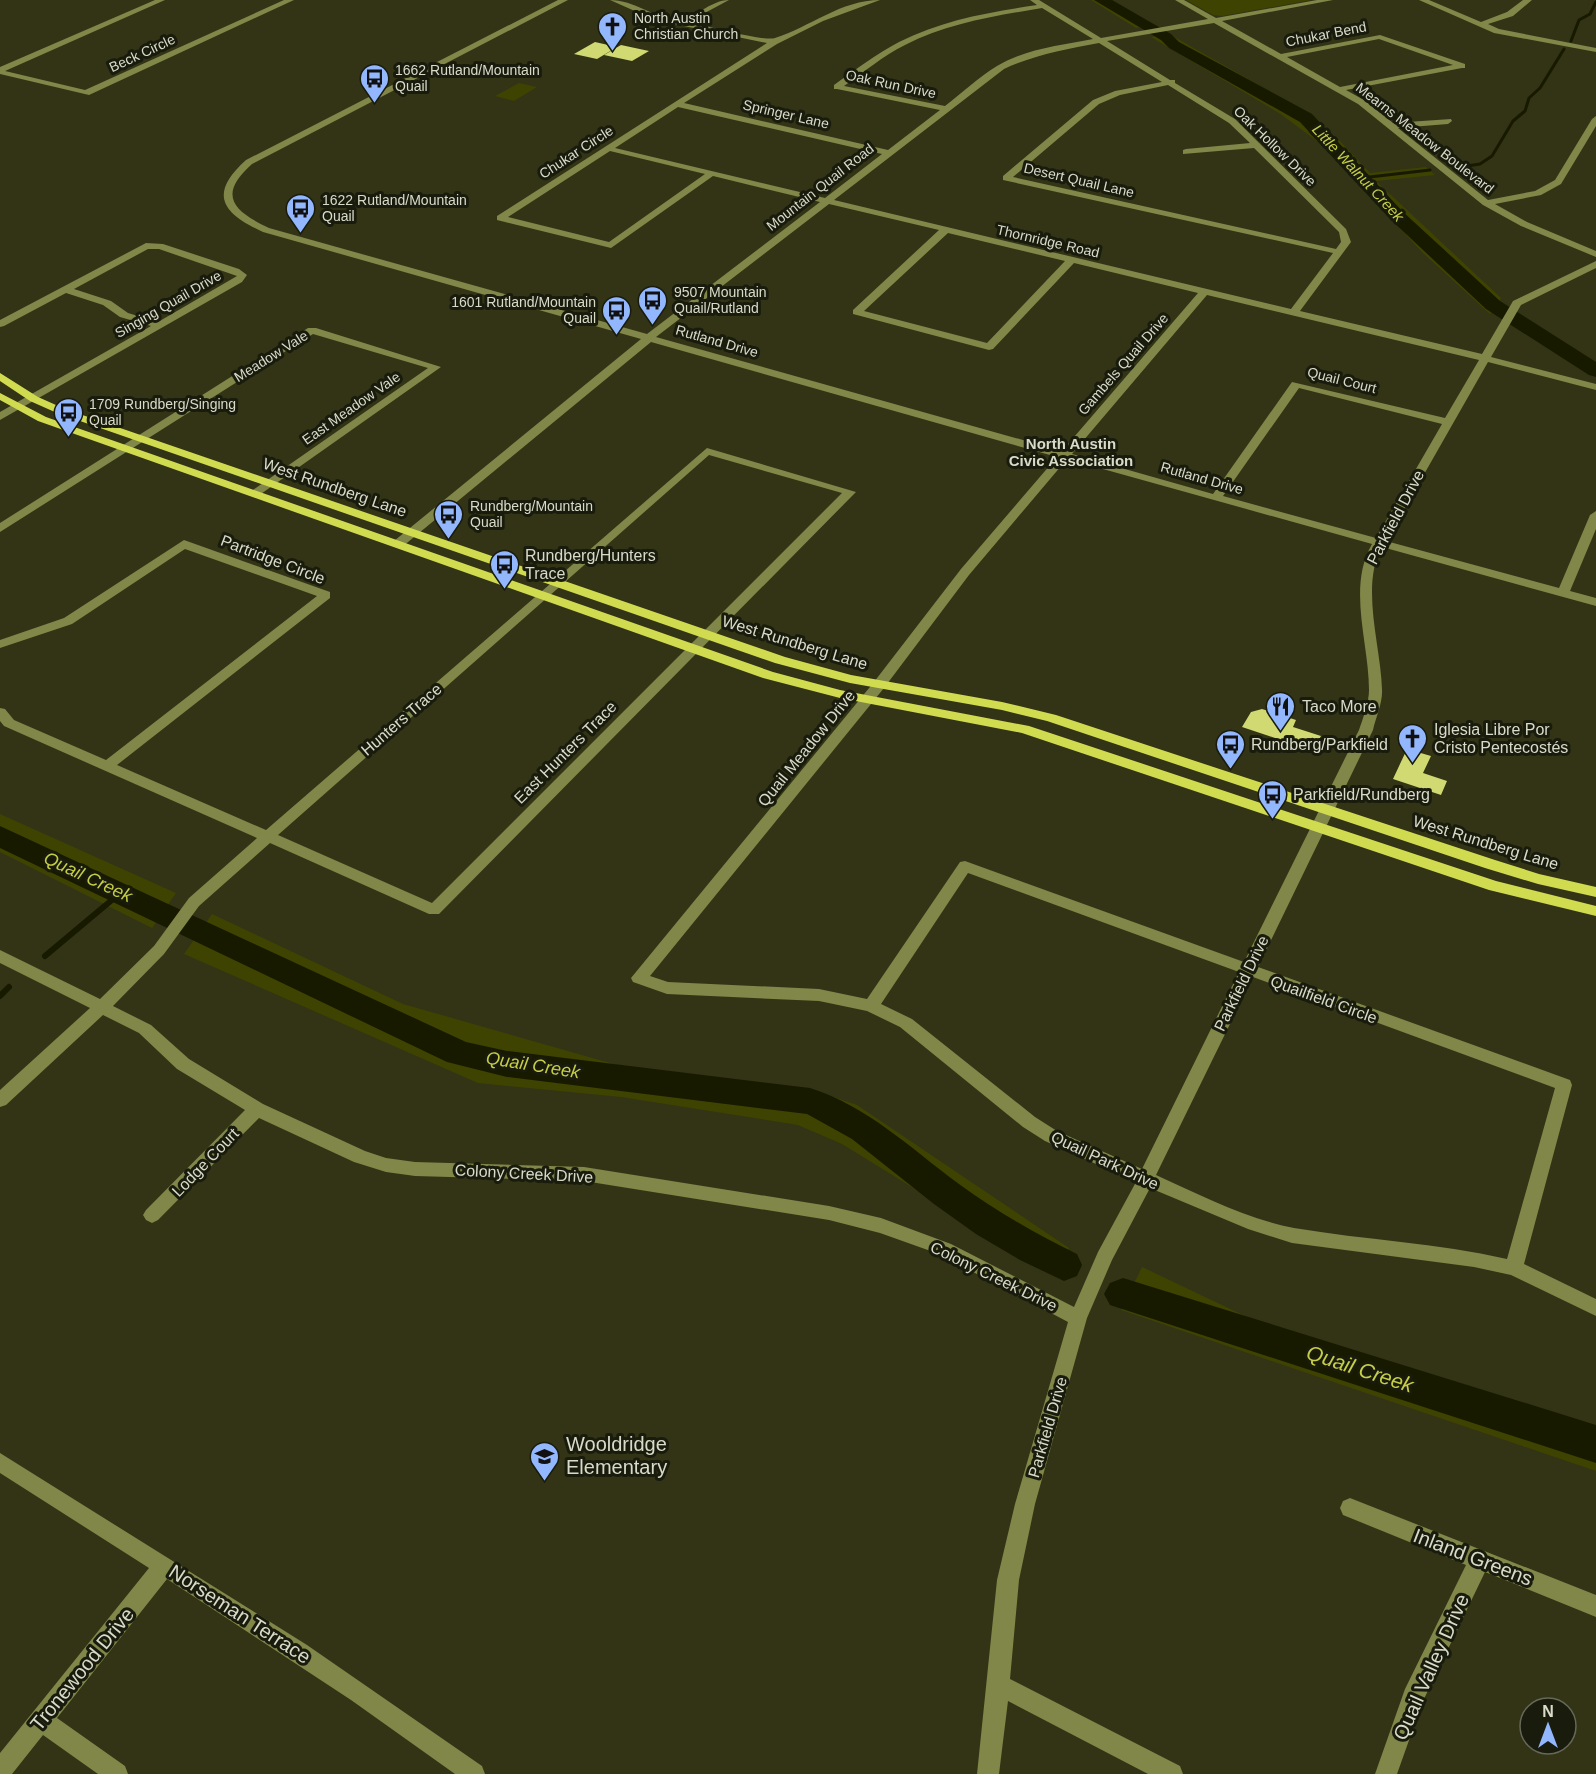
<svg xmlns="http://www.w3.org/2000/svg" width="1596" height="1774" font-family="Arial,sans-serif">
  <style>
    .green { fill: #3f4301 }
    .lines { fill: none; stroke-linecap: round; stroke-linejoin: round }
    .stream-far1 { stroke: #181a00; stroke-width: 3 }
    .stream { stroke: #181a00; stroke-width: 6 }
    .river { fill: #181a00; fill-rule: evenodd }
    .building { fill: #d0d972 }
    .minor { fill: #818649; fill-rule: evenodd }
    .major { fill: #d1db50; fill-rule: evenodd }
    .labels { text-anchor: middle; stroke-width: 6; stroke-linejoin: round; paint-order: stroke }
    .far-poi-label { font-size: 14px; fill: #d9dbc9; stroke: #191b0d; text-anchor: start }
    .far-street-label { font-size: 14px; fill: #d9dbc9; stroke: #191b0d }
    .far-water-label { font-size: 15px; font-style: italic; fill: #c5ce44; stroke: #191b0d }
    .far-neighbourhood-label { font-size: 15px; font-weight: bold; fill: #d9dbc9; stroke: #191b0d }
    .street-label { font-size: 16px; fill: #d9dbc9; stroke: #191b0d }
    .poi-label { font-size: 16px; fill: #d9dbc9; stroke: #191b0d; text-anchor: start }
    .water-label { font-size: 18px; font-style: italic; fill: #c5ce44; stroke: #191b0d }
    .near-poi-label { font-size: 20px; fill: #d9dbc9; stroke: #191b0d; text-anchor: start }
    .near-street-label { font-size: 20px; fill: #d9dbc9; stroke: #191b0d }
    .near-water-label { font-size: 21px; font-style: italic; fill: #c5ce44; stroke: #191b0d }
  </style>
  <rect width="100%" height="100%" fill="#323415"/>
  <g class="green">
    <polygon points="1091,0 1110,0 1153,25 1136,28"/>
    <polygon points="1186,0 1312,0 1222,16 1213,15"/>
    <polygon points="1169,34 1308,113 1340,141 1370,173 1426,167 1435,175 1376,181 1501,298 1490,314 1423,253 1321,144 1279,113 1151,37"/>
    <polygon points="519,83 537,87 514,101 495,96"/>
    <polygon points="0,814 176,893 152,928 0,852"/>
    <polygon points="212,914 403,1004 631,1069 819,1092 857,1105 1069,1248 1056,1276 842,1144 798,1125 621,1097 478,1083 184,954"/>
    <polygon points="1142,1267 1266,1326 1596,1425 1596,1471 1121,1310"/>
  </g>
  <g class="lines">
    <g class="stream-far1">
      <polyline points="1571,41 1579,20 1590,14 1596,2"/>
      <polyline points="1454,168 1480,164 1492,156 1513,121 1525,111 1529,98 1540,88 1564,49"/>
      <polyline points="1361,178 1430,170"/>
    </g>
    <g class="stream">
      <polyline points="45,956 113,899 126,895"/>
      <polyline points="0,996 9,987"/>
    </g>
    <g class="river">
      <polygon points="1094,0 1112,0 1171,34 1179,42 1312,114 1402,211 1500,301 1596,362 1596,377 1589,375 1486,309 1390,219 1300,122 1169,48 1161,40"/>
      <path d="M0,826l466,216 41,9 303,37c59,19 100,60 149,96 37,27 77,50 118,70l5,11 -5,11 -13,5 -44,-21 -44,-26 -42,-30 -82,-65 -45,-25 -300,-37 -60,-15 -447,-214z"/>
      <polygon points="1123,1278 1596,1425 1596,1463 1110,1305 1104,1294 1110,1283"/>
    </g>
  </g>
  <g class="building">
    <polygon points="595,42 617,47 597,59 574,54"/>
    <polygon points="621,45 649,51 632,61 604,55"/>
    <polygon points="1262,709 1296,720 1293,727 1321,736 1313,750 1280,742 1281,740 1242,727 1251,712"/>
    <polygon points="1407,749 1431,756 1423,773 1447,781 1441,795 1393,779"/>
  </g>
  <g class="lines">
    <g class="minor">
      <polygon points="155,0 165,0 5,71 85,90 284,0 294,0 89,95 0,74 0,67"/>
      <path d="M558,0h10l-316,164c-35,31 -19,47 17,64l378,106 173,-132 -107,-26 -102,72 -114,-28v-4l270,-173 -112,-23 -45,-20c24,0 44,18 67,20 15,1 33,-20 52,-20l-41,22c15,3 77,20 87,16 35,-11 66,-38 105,-38l-57,21 -46,23 -93,59 204,47 52,-40 -103,-21h-3v-4c21,-15 42,-31 65,-43 43,-22 91,-30 138,-37l-7,-5h9l62,38 107,-19 -33,-19h9l32,18 101,-18h16l-111,21 59,33 99,-19 85,29v4h-3l-116,22 18,10 29,23 58,-4 1,2 -4,3 -50,4 90,72 47,-9 20,-11 37,-61 4,-3v10l-35,58 -20,11 -46,9 32,18 69,29v6l-75,-31 -38,-21 -125,-101 -144,-81 -107,18 63,39h5v3l60,36 111,110 5,13 -51,69 182,43 31,-53 83,-40v7l-75,37 -30,52 105,27v6l-108,-28 -102,179 173,47 31,-73 6,-4v18l-26,62 26,7v8l-214,-59c-22,38 -1,100 0,142 1,13 -6,28 -9,41l-115,237 312,113 2,5 -48,179 72,35v17l-85,-41 -37,-8 -182,-24 -44,-14 -98,-41 -38,72 -25,58 -52,186 -16,76 -9,99 170,87 3,8h-35l-140,-73 -9,73h-22l20,-194 18,-76 53,-182 -129,-68 -59,-21 -51,-13 -245,-39 -169,-5 -29,-4 -32,-10 -95,-44 -101,102 -6,3 -6,-3 -3,-5 3,-5 99,-100 -68,-41 -38,-36 -36,-18 -97,90 -6,2v-17l90,-82 -90,-45v-13l100,49 54,-53 35,-48 68,-60 -253,-112 -4,-5v-13l5,1 9,11 92,40 211,-164 -132,-47 -113,75 -72,24v-8l64,-22 120,-78 146,52v6l-213,167 149,65 441,-382 149,44 -417,422h-10l-159,-71 -71,63 -35,48 -51,52 38,19 38,34 74,45 102,47 21,7 29,4 169,5 245,39 52,12 70,26 123,63 24,-55 38,-70 -91,-41 -22,-14 -123,-100 -33,-16 -48,-10 -152,-7 -34,-12 -2,-4 243,-296 87,-113 96,-112 -406,-115 -249,205h-8v-6l247,-202 -378,-107c-41,-19 -55,-38 -17,-72zM1042,8l51,31c-31,6 -68,10 -96,27 -18,11 -35,27 -52,40l-101,-20c20,-14 39,-30 61,-41 43,-22 90,-29 137,-37zM1379,39l74,26 -113,22 -53,-30zM1099,43l63,39 -47,9 -22,9 -90,76v4l330,73 -42,56 -457,-109 170,-131c30,-14 62,-20 95,-26zM1168,85l61,38 21,20 -64,6 -3,1v4l71,-6 85,84 2,10 -5,7 -323,-72 86,-73 21,-9zM678,107l204,47 -57,44 -210,-50zM610,151l95,23 -96,68 -101,-25zM829,204l110,26 -86,80v4l136,36 4,-1 81,-86 124,30 -136,158 -406,-114zM948,233l117,28 -78,82 -123,-32zM1207,295l272,65 -34,58 -153,-36 -79,112 -141,-40zM1299,388l143,36 -66,114 -153,-42zM709,455l133,38 -410,410 -154,-68zM1067,459l305,85c-25,43 -3,99 -3,146 0,12 -6,28 -10,40l-115,232 -279,-101 -5,1 -93,137 -48,-10 -151,-7 -18,-6 234,-288 85,-113zM968,873l271,99 -97,197 -85,-38 -22,-14 -123,-98 -31,-15zM1253,977l302,111 -48,171c-70,-16 -142,-19 -213,-31 -47,-9 -94,-33 -138,-53z"/>
      <polygon points="1419,0 1429,0 1481,22 1507,12 1523,0 1532,0 1513,16 1488,24 1499,29 1596,48 1596,52 1494,33"/>
      <path d="M146,243l17,1 76,25 8,6 -5,7 -242,138v-8l151,-86 -31,-9 -17,-12 -37,-12 -62,33 -4,1v-7zM148,249h11l78,27 -79,46 -30,-9 -17,-12 -37,-12z"/>
      <polygon points="308,328 316,328 441,367 258,496 250,496 250,492 428,368 313,334 0,532 0,523"/>
      <polygon points="0,1453 307,1645 482,1766 485,1774 455,1774 351,1700 167,1579 57,1718 125,1766 128,1774 98,1774 43,1735 12,1774 0,1774 0,1753 149,1568 0,1473"/>
      <polygon points="1350,1498 1596,1595 1596,1617 1485,1572 1423,1701 1397,1774 1375,1774 1405,1689 1466,1565 1343,1515 1340,1508 1343,1501"/>
    </g>
    <g class="major">
      <polygon points="0,373 38,397 65,409 785,657 851,675 1002,702 1056,715 1495,860 1539,874 1596,887 1596,897 1538,884 1485,868 1047,721 1002,710 850,683 775,663 57,413 30,401 0,381"/>
      <polygon points="0,393 46,417 773,672 840,690 1029,726 1496,881 1596,906 1596,916 1489,890 1022,733 840,698 763,678 38,421 0,400"/>
    </g>
  </g>
  <defs>
    <symbol id="church-pin" viewBox="-11 -11 22 30"><path d="M0 17L-7.5 6A9.5 9.5 0 1 1 7.5 6Z" fill="#93b7fd" stroke="#191b0d"/><path d="M-1.2-6h2.4v3.5h3.3v2.4h-3.3V6h-2.4V-.1h-3.3v-2.4h3.3Z" fill="#111"/></symbol>
    <symbol id="bus-pin" viewBox="-11 -11 22 30"><path d="M0 17L-7.5 6A9.5 9.5 0 1 1 7.5 6Z" fill="#93b7fd" stroke="#191b0d"/><path d="M-5-6H5V4H4V6H2V4H-2V6H-4V4H-5ZM-3.5-4V0h7V-4ZM-3.5 1.2v1.5H-2V1.2ZM2 1.2v1.5H3.5V1.2Z" fill="#111"/></symbol>
    <symbol id="restaurant-pin" viewBox="-11 -11 22 30"><path d="M0 17L-7.5 6A9.5 9.5 0 1 1 7.5 6Z" fill="#93b7fd" stroke="#191b0d"/><path d="M-5-6h1v4h1v-4h1v4h1v-4h1v5L-1.5 .5V6h-2V.5L-5-1ZM5-6V6H3V1.5H1.5Q1.5-4 5-6Z" fill="#111"/></symbol>
    <symbol id="school-pin" viewBox="-11 -11 22 30"><path d="M0 17L-7.5 6A9.5 9.5 0 1 1 7.5 6Z" fill="#93b7fd" stroke="#191b0d"/><path d="M0-5L7-2L0 1L-7-2ZM-4 1L0 2.5L4 1V4Q0 6-4 4Z" fill="#111"/></symbol>
  </defs>
  <g fill-rule="evenodd">
    <use href="#church-pin" x="596" y="10" width="33" height="45"/>
    <use href="#bus-pin" x="358" y="62" width="33" height="45"/>
    <use href="#bus-pin" x="284" y="192" width="33" height="45"/>
    <use href="#bus-pin" x="636" y="284" width="33" height="45"/>
    <use href="#bus-pin" x="600" y="294" width="33" height="45"/>
    <use href="#bus-pin" x="52" y="396" width="33" height="45"/>
    <use href="#bus-pin" x="432" y="498" width="33" height="45"/>
    <use href="#bus-pin" x="488" y="548" width="33" height="45"/>
    <use href="#restaurant-pin" x="1264" y="690" width="33" height="45"/>
    <use href="#church-pin" x="1396" y="722" width="33" height="45"/>
    <use href="#bus-pin" x="1214" y="728" width="33" height="45"/>
    <use href="#bus-pin" x="1256" y="778" width="33" height="45"/>
    <use href="#school-pin" x="528" y="1440" width="33" height="45"/>
  </g>
  <g class="labels">
    <g class="far-poi-label">
      <text x="634" y="23">North Austin<tspan x="634" dy="16">Christian Church</tspan></text>
      <text x="395" y="75">1662 Rutland/Mountain<tspan x="395" dy="16">Quail</tspan></text>
      <text x="322" y="205">1622 Rutland/Mountain<tspan x="322" dy="16">Quail</tspan></text>
      <text x="674" y="297">9507 Mountain<tspan x="674" dy="16">Quail/Rutland</tspan></text>
      <text x="596" y="307" text-anchor="end">1601 Rutland/Mountain<tspan x="596" dy="16">Quail</tspan></text>
      <text x="89" y="409">1709 Rundberg/Singing<tspan x="89" dy="16">Quail</tspan></text>
      <text x="470" y="511">Rundberg/Mountain<tspan x="470" dy="16">Quail</tspan></text>
    </g>
    <g class="far-street-label">
      <text transform="translate(1326 34) rotate(-11)" y="5">Chukar Bend</text>
      <text transform="translate(142 53) rotate(-25)" y="5">Beck Circle</text>
      <text transform="translate(891 84) rotate(12)" y="5">Oak Run Drive</text>
      <text transform="translate(786 114) rotate(13)" y="5">Springer Lane</text>
      <text transform="translate(1425 138) rotate(38)" y="5">Mearns Meadow Boulevard</text>
      <text transform="translate(1275 146) rotate(44)" y="5">Oak Hollow Drive</text>
      <text transform="translate(576 152) rotate(-33)" y="5">Chukar Circle</text>
      <text transform="translate(1079 180) rotate(13)" y="5">Desert Quail Lane</text>
      <text transform="translate(820 187) rotate(-38)" y="5">Mountain Quail Road</text>
      <text transform="translate(1048 241) rotate(13)" y="5">Thornridge Road</text>
      <text transform="translate(168 304) rotate(-30)" y="5">Singing Quail Drive</text>
      <text transform="translate(717 341) rotate(16)" y="5">Rutland Drive</text>
      <text transform="translate(271 356) rotate(-32)" y="5">Meadow Vale</text>
      <text transform="translate(1123 364) rotate(-49)" y="5">Gambels Quail Drive</text>
      <text transform="translate(1342 380) rotate(14)" y="5">Quail Court</text>
      <text transform="translate(351 408) rotate(-35)" y="5">East Meadow Vale</text>
      <text transform="translate(1202 478) rotate(16)" y="5">Rutland Drive</text>
    </g>
    <g class="far-water-label">
      <text transform="translate(1358 173) rotate(47)" y="5">Little Walnut Creek</text>
    </g>
    <g class="far-neighbourhood-label">
      <text x="1071" y="449">North Austin<tspan x="1071" dy="17">Civic Association</tspan></text>
    </g>
    <g class="street-label">
      <text transform="translate(335 487) rotate(19)" y="6">West Rundberg Lane</text>
      <text transform="translate(1395 517) rotate(-62)" y="6">Parkfield Drive</text>
      <text transform="translate(273 559) rotate(21)" y="6">Partridge Circle</text>
      <text transform="translate(795 642) rotate(17)" y="6">West Rundberg Lane</text>
      <text transform="translate(401 719) rotate(-41)" y="6">Hunters Trace</text>
      <text transform="translate(806 748) rotate(-51)" y="6">Quail Meadow Drive</text>
      <text transform="translate(565 752) rotate(-45)" y="6">East Hunters Trace</text>
      <text transform="translate(1486 842) rotate(17)" y="6">West Rundberg Lane</text>
      <text transform="translate(1241 983) rotate(-64)" y="6">Parkfield Drive</text>
      <text transform="translate(1324 999) rotate(20)" y="6">Quailfield Circle</text>
      <text transform="translate(1105 1160) rotate(25)" y="6">Quail Park Drive</text>
      <text transform="translate(205 1162) rotate(-46)" y="6">Lodge Court</text>
      <text transform="translate(524 1173) rotate(3)" y="6">Colony Creek Drive</text>
      <text transform="translate(994 1276) rotate(26)" y="6">Colony Creek Drive</text>
      <text transform="translate(1047 1427) rotate(-74)" y="6">Parkfield Drive</text>
    </g>
    <g class="poi-label">
      <text x="525" y="561">Rundberg/Hunters<tspan x="525" dy="18">Trace</tspan></text>
      <text x="1302" y="712">Taco More</text>
      <text x="1434" y="735">Iglesia Libre Por<tspan x="1434" dy="18">Cristo Pentecostés</tspan></text>
      <text x="1251" y="750">Rundberg/Parkfield</text>
      <text x="1293" y="800">Parkfield/Rundberg</text>
    </g>
    <g class="water-label">
      <text transform="translate(88 877) rotate(25)" y="6">Quail Creek</text>
      <text transform="translate(533 1065) rotate(9)" y="6">Quail Creek</text>
    </g>
    <g class="near-poi-label">
      <text x="566" y="1451">Wooldridge<tspan x="566" dy="23">Elementary</tspan></text>
    </g>
    <g class="near-street-label">
      <text transform="translate(1473 1557) rotate(21)" y="7">Inland Greens</text>
      <text transform="translate(240 1614) rotate(33)" y="7">Norseman Terrace</text>
      <text transform="translate(1431 1667) rotate(-66)" y="7">Quail Valley Drive</text>
      <text transform="translate(82 1669) rotate(-51)" y="7">Tronewood Drive</text>
    </g>
    <g class="near-water-label">
      <text transform="translate(1360 1369) rotate(18)" y="7">Quail Creek</text>
    </g>
  </g>
  <g transform="translate(1548 1726)"><circle r="28" fill="#191b0d" stroke="#666858" stroke-width="1.5"/>
  <path d="M0-4.5L10 22L0 15L-10 22Z" fill="#93b7fd"/>
  <text y="-9" font-size="16" font-weight="bold" text-anchor="middle" fill="#d9dbc9">N</text>
  </g>
</svg>
